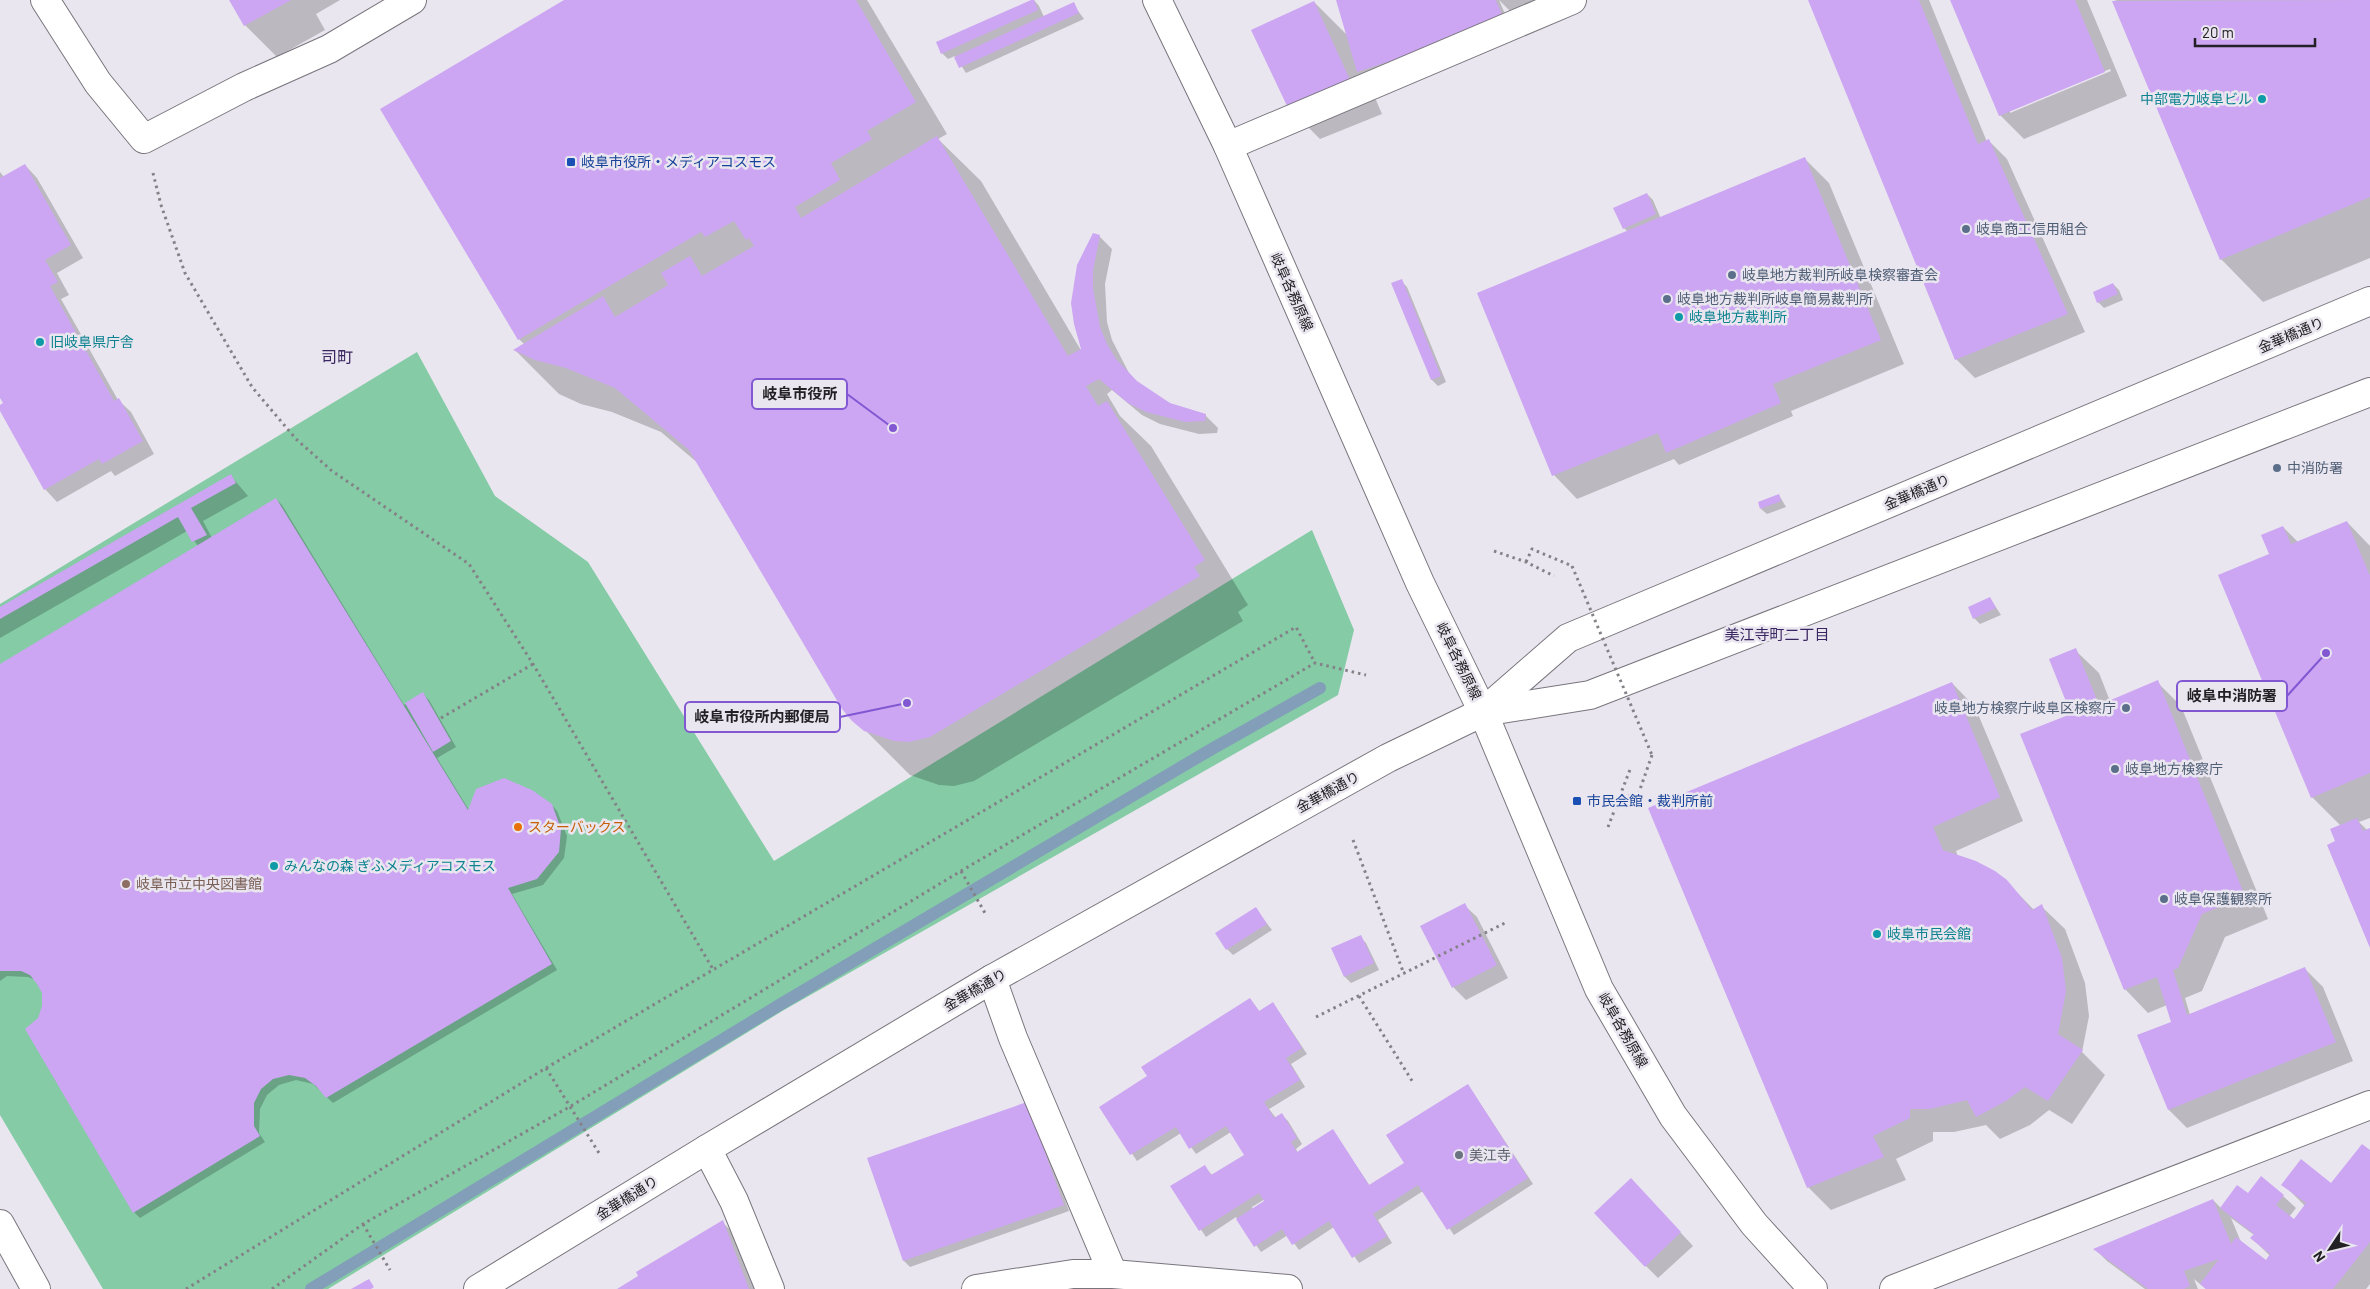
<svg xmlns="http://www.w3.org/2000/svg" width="2370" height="1289" font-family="Barlow,'Noto Sans JP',sans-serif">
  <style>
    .green { fill: #84cba6 }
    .shadow { fill: #0003; fill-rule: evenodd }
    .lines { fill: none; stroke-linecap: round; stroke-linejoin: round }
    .stream { stroke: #829eb9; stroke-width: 12 }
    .building { fill: #cca6f2 }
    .minor-casing { stroke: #79757d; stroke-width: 30 }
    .major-casing { stroke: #79757d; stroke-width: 30 }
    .path { stroke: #848187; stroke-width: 3; stroke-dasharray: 2.5 4; stroke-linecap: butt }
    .minor { stroke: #fff; stroke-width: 28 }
    .major { stroke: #fff; stroke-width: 28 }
    .path-bridge { stroke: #848187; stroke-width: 3; stroke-dasharray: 2.5 4; stroke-linecap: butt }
    .culture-dot { fill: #0f9aa8; stroke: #eae6ef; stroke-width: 2 }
    .transit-dot { fill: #1a4fb4; stroke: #eae6ef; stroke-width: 2 }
    .service-dot { fill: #5c6f8a; stroke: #eae6ef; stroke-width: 2 }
    .food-dot { fill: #e8710a; stroke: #eae6ef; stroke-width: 2 }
    .education-dot { fill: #8d6e63; stroke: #eae6ef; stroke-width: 2 }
    .worship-dot { fill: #6b7280; stroke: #eae6ef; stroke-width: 2 }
    .labels { text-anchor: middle; stroke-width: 5; stroke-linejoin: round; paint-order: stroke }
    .culture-label { font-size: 14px; fill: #0d838f; stroke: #eae6ef; text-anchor: start }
    .transit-label { font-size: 14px; fill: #164399; stroke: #eae6ef; text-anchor: start }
    .service-label { font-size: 14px; fill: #4e5e75; stroke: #eae6ef; text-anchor: start }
    .street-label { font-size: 14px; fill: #232125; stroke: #eae6ef }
    .food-label { font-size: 14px; fill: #c56008; stroke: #eae6ef; text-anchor: start }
    .education-label { font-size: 14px; fill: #785e54; stroke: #eae6ef; text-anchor: start }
    .worship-label { font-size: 14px; fill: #5b616d; stroke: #eae6ef; text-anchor: start }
    .neighbourhood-label { font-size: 15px; fill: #392560; stroke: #eae6ef }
    .quarter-label { font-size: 16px; fill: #392560; stroke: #eae6ef }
    .leader { fill: none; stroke: #8158d2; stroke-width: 2 }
    .callout-dot { fill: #8158d2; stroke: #eae6ef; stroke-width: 2 }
    .callout { fill: #eae6ef; stroke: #8158d2; stroke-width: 2 }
    .callout-label { font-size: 15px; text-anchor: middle; font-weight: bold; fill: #232125 }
  </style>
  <rect width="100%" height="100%" fill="#eae6ef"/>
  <polygon class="green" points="417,352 495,496 588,562 774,861 1312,530 1354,630 1338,695 784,1010 328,1289 103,1289 0,1115 0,604"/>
  <g class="shadow">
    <polygon points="230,0 340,0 316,14 325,30 277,57 245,25"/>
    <polygon points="567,0 867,0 947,134 938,139 981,181 1082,352 1075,324 1099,236 1112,249 1105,284 1107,322 1112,340 1129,373 1139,385 1170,404 1205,415 1218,428 1217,433 1199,434 1160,424 1142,415 1112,390 1107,394 1120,416 1151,446 1248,605 1238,612 1243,621 974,781 954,786 939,785 910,775 843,708 699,464 661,432 612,412 581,404 559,394 515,350 524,344 519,339"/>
    <polygon points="1034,0 1039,6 1044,17 1073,4 1084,19 966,73 955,56 948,59 942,53"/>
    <polygon points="1337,0 1499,0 1509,23 1369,84 1382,114 1320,139 1289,108 1314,2 1347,35"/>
    <polygon points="1499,0 1558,0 1528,29"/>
    <polygon points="1809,0 1929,0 1987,142 1989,141 2007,159 2085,332 1975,378 1956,359"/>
    <path d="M1952,0h135l40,96 -103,43 -24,-24zM2110,69l1,2 -101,42v-3z"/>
    <polygon points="2117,0 2370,0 2370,258 2263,302 2221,259 2114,1"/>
    <polygon points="1805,159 1829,183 1904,364 1791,411 1793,416 1679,465 1674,459 1577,499 1554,475 1479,294 1628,232 1624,228 1647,194 1653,200 1661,219"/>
    <polygon points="25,165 37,178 83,258 57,273 69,295 61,299 118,400 131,412 154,454 115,476 111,471 57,502 45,489 0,408 4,404 0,396 0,172 4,177"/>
    <polygon points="1401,281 1407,287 1446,382 1438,386 1432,380"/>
    <polygon points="2113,284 2119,290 2123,300 2104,308 2098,302"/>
    <polygon points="231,476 248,496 203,521 212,538 276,499 282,505 404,705 423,694 429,700 456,747 437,758 469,810 551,804 557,811 567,836 564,858 543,885 512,894 557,970 333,1103 313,1084 296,1080 279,1085 267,1095 260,1109 259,1133 265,1142 140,1218 134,1212 39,1019 43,1006 43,993 35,980 28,977 7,976 0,981 0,666 198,546 187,531 0,638 0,608"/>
    <polygon points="1779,495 1786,507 1767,514 1761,509"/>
    <polygon points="2347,522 2370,546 2370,818 2359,822 2367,830 2370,829 2370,944 2337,842 2341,826 2312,797 2270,554 2283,527 2298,542"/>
    <polygon points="1990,598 2001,615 1980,624 1974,618"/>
    <polygon points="2075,650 2099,673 2110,701 2157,682 2181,706 2268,919 2225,937 2202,991 2185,998 2190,1015 2305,969 2323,987 2353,1061 2187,1128 2169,1110 2172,1023 2167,1005 2148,1013 2125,989 2073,714"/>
    <polygon points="1952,683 1975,707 2023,821 1956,851 1958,857 2006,881 2034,910 2041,906 2065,929 2085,983 2089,1016 2082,1052 2105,1075 2072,1124 2049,1110 2030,1125 2000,1139 1986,1125 1954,1132 1933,1132 1933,1141 1896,1159 1906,1180 1831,1210 1808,1187"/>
    <polygon points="1464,905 1477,917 1508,978 1466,1000 1454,988 1422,927"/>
    <polygon points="1255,908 1272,930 1233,955 1227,949"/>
    <polygon points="1360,937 1366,943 1379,970 1351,983 1345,977 1333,949"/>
    <path d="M1250,999l10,13 13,-9 34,51 -16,10 14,23 -36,22 7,9 6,-3 6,6 14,23 -6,5 2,4 35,-22 37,55 36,-23 62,-78 65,99 -79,51 -31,-44 -45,29 14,23 -33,20 -25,-36 -35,23 -11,-15 -27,17 -25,-35 -30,20 -34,-51 32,-20 9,10 33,-21 -15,-23 -35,22 -15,-21 -44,28 -36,-54 48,-31zM1265,1199l1,2 -13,9 -1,-3z"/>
    <polygon points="1033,1109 1069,1211 910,1267 904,1261 868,1159"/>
    <path d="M2370,1152v132l-4,5h-160l-12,-10 4,10h-53l-38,-28 -12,-12 118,-49 8,8 27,-13 35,1 13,12 -7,9 5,3 11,-14 -22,-22h48zM2231,1218l23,17 -2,3 18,18 -4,6 -25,-20z"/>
    <polygon points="1643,1192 1693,1246 1658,1278 1646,1266"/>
    <polygon points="722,1222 746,1245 763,1289 619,1289"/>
  </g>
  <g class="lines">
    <polyline class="stream" points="311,1289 781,1004 1210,750 1320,688"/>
  </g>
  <g class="building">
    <polygon points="229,0 291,0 244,26"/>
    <polygon points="564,0 856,0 916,102 867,131 872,139 831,163 840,180 795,207 801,218 937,136 1068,356 1081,349 1074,324 1071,303 1077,265 1093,233 1100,235 1093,271 1093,288 1100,327 1107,344 1116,359 1137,381 1170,403 1206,414 1205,421 1185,422 1146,412 1128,403 1099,379 1086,386 1098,406 1107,401 1205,560 1194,567 1200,576 930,737 909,742 894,741 864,731 852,721 842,709 689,450 615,388 566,368 535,360 513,350 603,296 615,317 668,285 661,273 690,256 702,276 754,246 749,238 746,240 734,221 705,237 701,232 518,340 380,109"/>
    <polygon points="1031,0 1034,0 1038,10 941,54 936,42"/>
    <polygon points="1336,0 1496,0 1503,17 1461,35 1459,32 1428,45 1430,48 1357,72"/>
    <polygon points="1808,0 1919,0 1978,144 1989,139 2068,314 1955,360"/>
    <polygon points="1950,0 2075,0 2105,72 1999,116"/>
    <polygon points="2370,0 2370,197 2220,260 2112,1"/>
    <polygon points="1314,1 1351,82 1288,108 1251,30"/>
    <polygon points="1074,2 1079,13 959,68 954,57"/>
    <polygon points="1805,157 1881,340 1773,384 1781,403 1666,453 1658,433 1552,476 1477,293"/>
    <polygon points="25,164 71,245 45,260 58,282 50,286 114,401 119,398 143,441 102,464 99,459 44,490 0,411 0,405 3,403 0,398 0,178"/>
    <polygon points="1647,193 1656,214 1623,229 1613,208"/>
    <polygon points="1402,279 1441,376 1431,380 1391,283"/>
    <polygon points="2113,283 2118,294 2097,303 2093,292"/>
    <polygon points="231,474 236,483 191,508 207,535 192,542 178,517 0,619 0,607"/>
    <polygon points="1779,494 1781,501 1760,509 1758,502"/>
    <polygon points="276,498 468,810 476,789 504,778 532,790 552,804 561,829 559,852 537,879 508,888 552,964 326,1098 316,1086 305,1078 289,1075 273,1079 261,1089 254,1103 254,1126 260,1136 133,1213 25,1029 38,1018 42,1006 42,993 37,984 30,975 21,971 0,971 0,664"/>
    <polygon points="2347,521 2370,576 2370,773 2311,798 2218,575 2269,554 2261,535 2283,526 2291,544"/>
    <polygon points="1990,597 1996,608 1973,619 1968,607"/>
    <polygon points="2076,648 2099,705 2158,680 2245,896 2202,914 2178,968 2173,970 2187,1015 2305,967 2336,1042 2168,1110 2137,1035 2171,1022 2157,977 2124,990 2020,734 2071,714 2049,659"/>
    <polygon points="1952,682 2000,797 1933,827 1943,850 1976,861 1995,871 2007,880 2032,910 2042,904 2062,958 2066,991 2058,1034 2083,1050 2048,1101 2025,1087 2006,1101 1976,1117 1967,1100 1930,1109 1910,1109 1910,1118 1873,1136 1884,1157 1807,1188 1648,808"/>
    <polygon points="423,692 451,741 433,752 405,703"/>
    <polygon points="2357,818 2363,831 2370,828 2370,948 2327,845 2335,841 2330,829"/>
    <polygon points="1465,903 1497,965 1452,988 1420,926"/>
    <polygon points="1256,907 1267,924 1226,950 1215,933"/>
    <polygon points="1361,935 1374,963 1344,977 1331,948"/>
    <polygon points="1250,998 1259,1011 1273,1002 1302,1048 1286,1058 1300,1080 1264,1102 1274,1118 1282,1113 1297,1138 1291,1142 1297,1152 1333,1129 1369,1185 1404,1163 1386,1135 1468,1084 1528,1178 1447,1230 1418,1185 1373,1214 1387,1236 1352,1258 1329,1221 1292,1245 1282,1229 1254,1247 1236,1219 1264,1201 1259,1193 1199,1231 1170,1186 1205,1165 1211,1175 1244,1155 1226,1126 1189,1149 1176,1127 1130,1155 1099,1107 1147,1076 1141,1067"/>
    <polygon points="1027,1102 1064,1205 903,1261 867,1158"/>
    <polygon points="2362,1144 2370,1150 2370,1242 2333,1289 2206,1289 2200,1284 2219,1259 2184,1271 2190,1286 2184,1289 2148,1289 2093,1249 2213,1199 2231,1244 2236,1237 2266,1260 2270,1254 2250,1238 2254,1234 2220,1208 2237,1185 2248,1193 2261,1176 2284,1195 2276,1205 2294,1219 2306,1203 2281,1185 2301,1159 2331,1183"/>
    <polygon points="1631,1178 1681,1232 1645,1267 1594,1213"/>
    <polygon points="723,1220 749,1289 617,1289 638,1276 636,1272"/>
    <polygon points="369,1279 374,1287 371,1289 351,1289"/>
  </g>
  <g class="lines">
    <defs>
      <g id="minor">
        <polyline points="45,0 98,83 144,139 244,87 329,49 412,0"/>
        <polyline points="1228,146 1572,0"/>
        <polyline points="992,979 1013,1038 1113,1274"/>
        <polyline points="707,1149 734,1201 770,1289"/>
        <polyline points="0,1224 36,1289"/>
        <polyline points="478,1289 707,1149 992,979 1388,758 1483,712"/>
        <polyline points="976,1289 1073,1274 1113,1274 1288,1289"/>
        <polyline points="1894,1289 2370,1105"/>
      </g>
      <g id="major">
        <polyline points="1157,0 1228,146 1420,583 1483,712 1599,989 1673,1116 1754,1224 1813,1289"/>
        <polyline points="1483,712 1568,638 2370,301"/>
        <polyline points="1483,712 1590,695 2370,392"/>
      </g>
    </defs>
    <use href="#minor" class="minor-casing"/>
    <use href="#major" class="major-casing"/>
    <g class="path">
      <polyline points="153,173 161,205 185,273 252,387 296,439 332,471 469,564 533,664 714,971"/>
      <polyline points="1494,551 1526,562 1554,576"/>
      <polyline points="1526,562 1532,549 1572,566"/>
      <polyline points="441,718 533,664"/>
      <polyline points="1622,794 1637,798 1652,755"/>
      <polyline points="1608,827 1631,767"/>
      <polyline points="1353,840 1404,974"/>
      <polyline points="961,871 985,913"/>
      <polyline points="1359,996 1414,1084"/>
      <polyline points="1316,1017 1507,922"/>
      <polyline points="546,1068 599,1153"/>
      <polyline points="363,1224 390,1270"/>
      <polyline points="186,1289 546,1068 1296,627 1315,663"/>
      <polyline points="272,1289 363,1224 571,1106 961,871 1315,663 1366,675"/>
    </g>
    <use href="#minor" class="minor"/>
    <use href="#major" class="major"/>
    <polyline class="path-bridge" points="1572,566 1652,755"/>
  </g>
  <g class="culture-dot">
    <circle cx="2262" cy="99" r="5"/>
    <circle cx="1679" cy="317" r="5"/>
    <circle cx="40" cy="342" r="5"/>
    <circle cx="274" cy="866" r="5"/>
    <circle cx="1877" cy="934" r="5"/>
  </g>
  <g class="transit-dot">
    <rect x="566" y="157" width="10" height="10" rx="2.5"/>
    <rect x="1572" y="796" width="10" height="10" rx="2.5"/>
  </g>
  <g class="service-dot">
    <circle cx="1966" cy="229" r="5"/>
    <circle cx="1732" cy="275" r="5"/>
    <circle cx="1667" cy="299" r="5"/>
    <circle cx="2277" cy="468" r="5"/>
    <circle cx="2126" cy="708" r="5"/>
    <circle cx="2115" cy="769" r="5"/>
    <circle cx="2164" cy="899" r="5"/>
  </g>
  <circle class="food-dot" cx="518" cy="827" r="5"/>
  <circle class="education-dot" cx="126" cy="884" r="5"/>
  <circle class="worship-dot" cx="1459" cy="1155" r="5"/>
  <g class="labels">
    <g class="culture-label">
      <text x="2252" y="104" text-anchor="end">中部電力岐阜ビル</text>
      <text x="1689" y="322">岐阜地方裁判所</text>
      <text x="50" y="347">旧岐阜県庁舎</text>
      <text x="284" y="871">みんなの森 ぎふメディアコスモス</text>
      <text x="1887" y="939">岐阜市民会館</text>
    </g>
    <g class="transit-label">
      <text x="581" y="167">岐阜市役所・メディアコスモス</text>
      <text x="1587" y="806">市民会館・裁判所前</text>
    </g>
    <g class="service-label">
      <text x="1976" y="234">岐阜商工信用組合</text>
      <text x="1742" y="280">岐阜地方裁判所岐阜検察審査会</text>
      <text x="1677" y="304">岐阜地方裁判所岐阜簡易裁判所</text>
      <text x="2287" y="473">中消防署</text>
      <text x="2116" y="713" text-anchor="end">岐阜地方検察庁岐阜区検察庁</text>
      <text x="2125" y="774">岐阜地方検察庁</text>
      <text x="2174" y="904">岐阜保護観察所</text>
    </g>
    <g class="street-label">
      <text transform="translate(1292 292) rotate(66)" y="5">岐阜各務原線</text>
      <text transform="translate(2291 335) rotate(-23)" y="5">金華橋通り</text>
      <text transform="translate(1917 492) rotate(-23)" y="5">金華橋通り</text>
      <text transform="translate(1459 661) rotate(64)" y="5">岐阜各務原線</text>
      <text transform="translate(1328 792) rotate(-29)" y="5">金華橋通り</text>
      <text transform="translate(975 990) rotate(-30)" y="5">金華橋通り</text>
      <text transform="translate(1623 1030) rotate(60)" y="5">岐阜各務原線</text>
      <text transform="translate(627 1198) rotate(-32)" y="5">金華橋通り</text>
    </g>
    <g class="food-label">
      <text x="528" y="832">スターバックス</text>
    </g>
    <g class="education-label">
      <text x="136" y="889">岐阜市立中央図書館</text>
    </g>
    <g class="worship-label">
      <text x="1469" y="1160">美江寺</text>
    </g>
    <g class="neighbourhood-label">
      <text x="1777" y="640">美江寺町二丁目</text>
    </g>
    <g class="quarter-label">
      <text x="337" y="363">司町</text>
    </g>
  </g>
  <path class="leader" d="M893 428L847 394M2326 653L2287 696M907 703L840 717"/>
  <g class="callout-dot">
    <circle cx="893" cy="428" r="5"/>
    <circle cx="2326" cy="653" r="5"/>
    <circle cx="907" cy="703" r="5"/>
  </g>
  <g class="callout">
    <rect x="752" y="379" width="95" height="30" rx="5"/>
    <rect x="2177" y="681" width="110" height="30" rx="5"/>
    <rect x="685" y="702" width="155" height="30" rx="5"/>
  </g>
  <g class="callout-label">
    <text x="800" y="399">岐阜市役所</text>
    <text x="2232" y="701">岐阜中消防署</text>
    <text x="762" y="722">岐阜市役所内郵便局</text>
  </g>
  <g transform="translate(2330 1249) rotate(235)" stroke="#eae6ef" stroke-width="4" paint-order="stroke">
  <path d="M0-4L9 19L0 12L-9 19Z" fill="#232125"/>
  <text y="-8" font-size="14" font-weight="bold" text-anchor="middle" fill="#232125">N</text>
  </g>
  <path d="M2195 38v8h120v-8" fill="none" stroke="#232125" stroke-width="2.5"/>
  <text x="2202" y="38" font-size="15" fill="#232125" stroke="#eae6ef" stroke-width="4" paint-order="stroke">20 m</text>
</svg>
